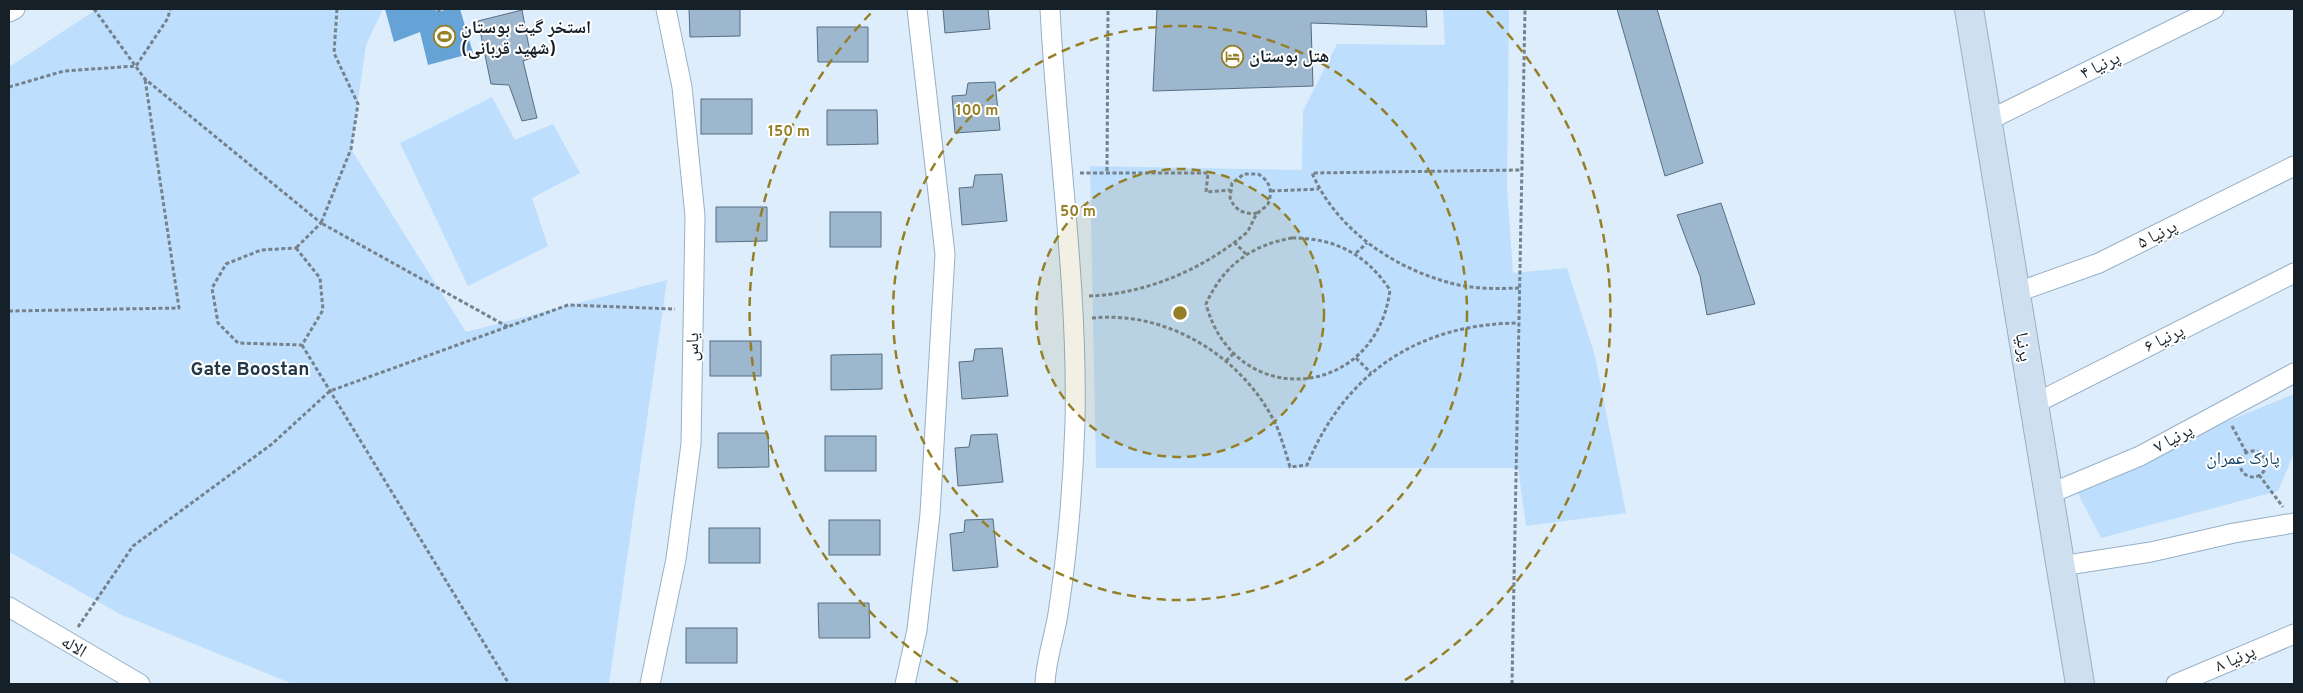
<svg xmlns="http://www.w3.org/2000/svg" width="2303" height="693" font-family="Overpass,'Noto Naskh Arabic',sans-serif">
  <style>
    .green { fill: #bddffd }
    .water { fill: #65a3d6 }
    .building { fill: #9db7ce; stroke: #566e83 }
    .lines { fill: none; stroke-linecap: round; stroke-linejoin: round }
    .street-casing { stroke: #96b0c7; stroke-width: 21 }
    .secondary-casing { stroke: #96b0c7; stroke-width: 30 }
    .path { stroke: #75828d; stroke-width: 3; stroke-dasharray: 4 2.5; stroke-linecap: butt }
    .street { stroke: #fff; stroke-width: 19 }
    .secondary { stroke: #cee0f0; stroke-width: 28 }
    .ring { fill: none; stroke: #957f26; stroke-width: 2.5; stroke-dasharray: 9 6 }
    .labels { text-anchor: middle; stroke-width: 4; stroke-linejoin: round; paint-order: stroke }
    .poi-label { font-size: 18px; font-weight: bold; fill: #162028; stroke: #fff; text-anchor: start }
    .street-label { font-size: 18px; fill: #162028; stroke: #fff }
    .park-label { font-size: 18px; fill: #0d3d5f; stroke: #fff }
    .neighbourhood-label { font-size: 19px; font-weight: bold; fill: #22384b; stroke: #fff }
    .centre { fill: #957f26; stroke: #fff; stroke-width: 2.5 }
    .ring-label { font-size: 15px; text-anchor: middle; font-weight: bold; fill: #957f26; stroke: #fff; stroke-width: 4; stroke-linejoin: round; paint-order: stroke }
  </style>
  <rect width="100%" height="100%" fill="#ddedfb"/>
  <g class="green">
    <polygon points="97,9 383,9 366,45 351,149 466,332 667,280 609,684 293,684 122,615 9,552 9,67"/>
    <polygon points="1443,9 1509,9 1507,189 1513,273 1567,268 1595,356 1626,513 1526,526 1518,468 1096,468 1090,166 1302,170 1303,111 1337,44 1445,45"/>
    <polygon points="492,97 515,140 553,124 580,173 532,198 548,246 468,286 400,143"/>
    <polygon points="2294,394 2294,453 2278,491 2101,538 2073,484"/>
  </g>
  <polygon class="water" points="385,9 434,9 438,12 448,9 460,9 473,53 428,65 420,32 394,42"/>
  <g class="building">
    <polygon points="689,9 740,9 740,36 690,37"/>
    <polygon points="943,9 988,9 990,29 945,33"/>
    <polygon points="1157,9 1426,9 1427,27 1311,23 1313,86 1153,91"/>
    <polygon points="1617,9 1657,9 1703,163 1665,176"/>
    <polygon points="522,10 531,58 523,61 537,118 522,121 509,85 491,84 478,21"/>
    <polygon points="817,27 868,27 868,62 818,62"/>
    <polygon points="995,82 1000,130 955,133 952,96 966,95 968,83"/>
    <rect x="701" y="99" width="51" height="35"/>
    <polygon points="827,110 877,110 878,144 827,145"/>
    <polygon points="1002,174 1007,221 962,225 959,188 973,187 975,175"/>
    <polygon points="1721,203 1755,304 1707,315 1700,276 1677,215"/>
    <polygon points="716,207 767,207 767,241 716,242"/>
    <rect x="830" y="212" width="51" height="35"/>
    <rect x="710" y="341" width="51" height="35"/>
    <polygon points="1002,348 1008,396 962,399 959,362 973,361 975,349"/>
    <polygon points="882,354 882,389 831,390 831,355"/>
    <polygon points="718,433 768,433 769,467 718,468"/>
    <polygon points="997,434 1003,482 958,486 955,448 969,447 971,435"/>
    <rect x="825" y="436" width="51" height="35"/>
    <polygon points="993,519 998,567 953,571 950,534 964,532 965,520"/>
    <rect x="829" y="520" width="51" height="35"/>
    <rect x="709" y="528" width="51" height="35"/>
    <polygon points="818,603 869,603 870,638 819,638"/>
    <rect x="686" y="628" width="51" height="35"/>
  </g>
  <g class="lines">
    <defs>
      <g id="street">
        <polyline points="9,12 15,9"/>
        <polyline points="1987,121 2214,9"/>
        <polyline points="2015,293 2099,263 2294,166"/>
        <polyline points="2034,404 2294,273"/>
        <polyline points="2049,494 2140,456 2294,373"/>
        <polyline points="2061,566 2151,552 2234,533 2294,523"/>
        <polyline points="9,607 140,684"/>
        <polyline points="650,684 676,559 691,444 695,216 682,87 666,9"/>
        <polyline points="905,684 917,630 930,514 945,254 917,9"/>
        <path d="M1045,684c1,-27 11,-51 14,-77 9,-61 14,-123 16,-184 3,-139 -18,-276 -25,-414"/>
        <polyline points="2176,684 2294,634"/>
      </g>
      <polyline id="secondary" points="1969,9 2080,684"/>
    </defs>
    <use href="#street" class="street-casing"/>
    <use href="#secondary" class="secondary-casing"/>
    <g class="path">
      <polyline points="94,9 145,79 321,223 296,248"/>
      <polyline points="337,9 334,53 358,104 351,149 321,223 508,327"/>
      <polyline points="438,12 440,9"/>
      <polyline points="9,87 64,71 136,66 168,18 170,9"/>
      <polyline points="1107,171 1108,9"/>
      <polyline points="1080,173 1208,173 1206,192 1230,190"/>
      <polyline points="1271,191 1319,189"/>
      <path d="M1292,238c43,0 74,16 98,52 -14,110 -155,122 -184,14 17,-38 45,-59 86,-66z"/>
      <polyline points="1234,242 1246,254"/>
      <polygon points="296,248 320,278 323,310 302,345 238,343 218,323 212,288 226,264 261,250"/>
      <polyline points="1356,253 1367,243"/>
      <path d="M1519,288c-23,1 -50,1 -72,-6 -57,-16 -111,-54 -135,-109l209,-3"/>
      <path d="M1089,296c56,-2 113,-26 156,-62 6,-5 7,-14 12,-20 2,-3 8,-6 11,-10 5,-13 2,-23 -10,-30h-14l-12,9 -2,15c5,12 14,17 27,15"/>
      <polyline points="9,311 179,308 145,79"/>
      <path d="M1092,318c76,-8 153,40 185,109 5,13 9,26 13,40l17,-2c38,-92 111,-141 211,-142"/>
      <polyline points="302,345 509,684"/>
      <polyline points="1356,358 1371,373"/>
      <polyline points="1226,361 1233,354"/>
      <polyline points="2232,426 2246,452"/>
      <circle cx="2253" cy="464" r="13"/>
      <polyline points="2259,475 2283,507"/>
      <polyline points="78,627 133,546 272,444 330,391 568,305 675,309"/>
      <polyline points="1512,684 1525,9"/>
    </g>
    <use href="#street" class="street"/>
    <use href="#secondary" class="secondary"/>
  </g>
  <circle cx="1180" cy="313" r="144" fill="#957f26" fill-opacity=".12"/>
  <g class="ring">
    <circle cx="1180" cy="313" r="144"/>
    <circle cx="1180" cy="313" r="287"/>
    <path d="M958 682A431 431 0 0 1 873 11M1487 11A431 431 0 0 1 1402 682"/>
  </g>
  <defs>
    <symbol id="stadium-ring" viewBox="-11 -11 22 22"><circle r="9.5" fill="#fff" stroke="#957f26" stroke-width="1.5"/><path d="M0-5a6.5 5 0 1 0 0 10a6.5 5 0 1 0 0-10ZM-3.5-1.8h7v3.6h-7Z" fill="#957f26"/></symbol>
    <symbol id="hotel-ring" viewBox="-11 -11 22 22"><circle r="9.5" fill="#fff" stroke="#957f26" stroke-width="1.5"/><path d="M-6-4.5h1.5V1H6V5H4.5V3h-9V5H-6ZM-4 0a1.8 1.8 0 1 1 3.6 0ZM.5 0V-2.5h3Q6-2.5 6 0Z" fill="#957f26"/></symbol>
  </defs>
  <g fill-rule="evenodd">
    <use href="#stadium-ring" x="432" y="24" width="25" height="25"/>
    <use href="#hotel-ring" x="1220" y="44" width="25" height="25"/>
  </g>
  <g class="labels">
    <g class="poi-label">
      <text x="461" y="33">استخر گیت بوستان<tspan x="461" dy="21">(شهید قربانی)</tspan></text>
      <text x="1249" y="62">هتل بوستان</text>
    </g>
    <g class="street-label">
      <text transform="translate(2100 65) rotate(-26)" y="6">پرنیا ۴</text>
      <text transform="translate(2157 234) rotate(-27)" y="6">پرنیا ۵</text>
      <text transform="translate(2164 338) rotate(-26)" y="6">پرنیا ۶</text>
      <text transform="translate(692 347) rotate(-89)" y="6">یاس</text>
      <text transform="translate(2024 347) rotate(81)" y="6">پرنیا</text>
      <text transform="translate(2173 438) rotate(-28)" y="6">پرنیا ۷</text>
      <text transform="translate(74 646) rotate(31)" y="6">الاله</text>
      <text transform="translate(2235 658) rotate(-24)" y="6">پرنیا ۸</text>
    </g>
    <g class="park-label">
      <text x="2243" y="464">پارک عمران</text>
    </g>
    <g class="neighbourhood-label">
      <text x="250" y="375">Gate Boostan</text>
    </g>
  </g>
  <circle cx="1180" cy="313" r="8" class="centre"/>
  <g class="ring-label">
    <text x="977" y="115">100 m</text>
    <text x="789" y="136">150 m</text>
    <text x="1078" y="216">50 m</text>
  </g>
  <rect width="2303" height="693" fill="none" stroke="#162028" stroke-width="20"/>
</svg>
